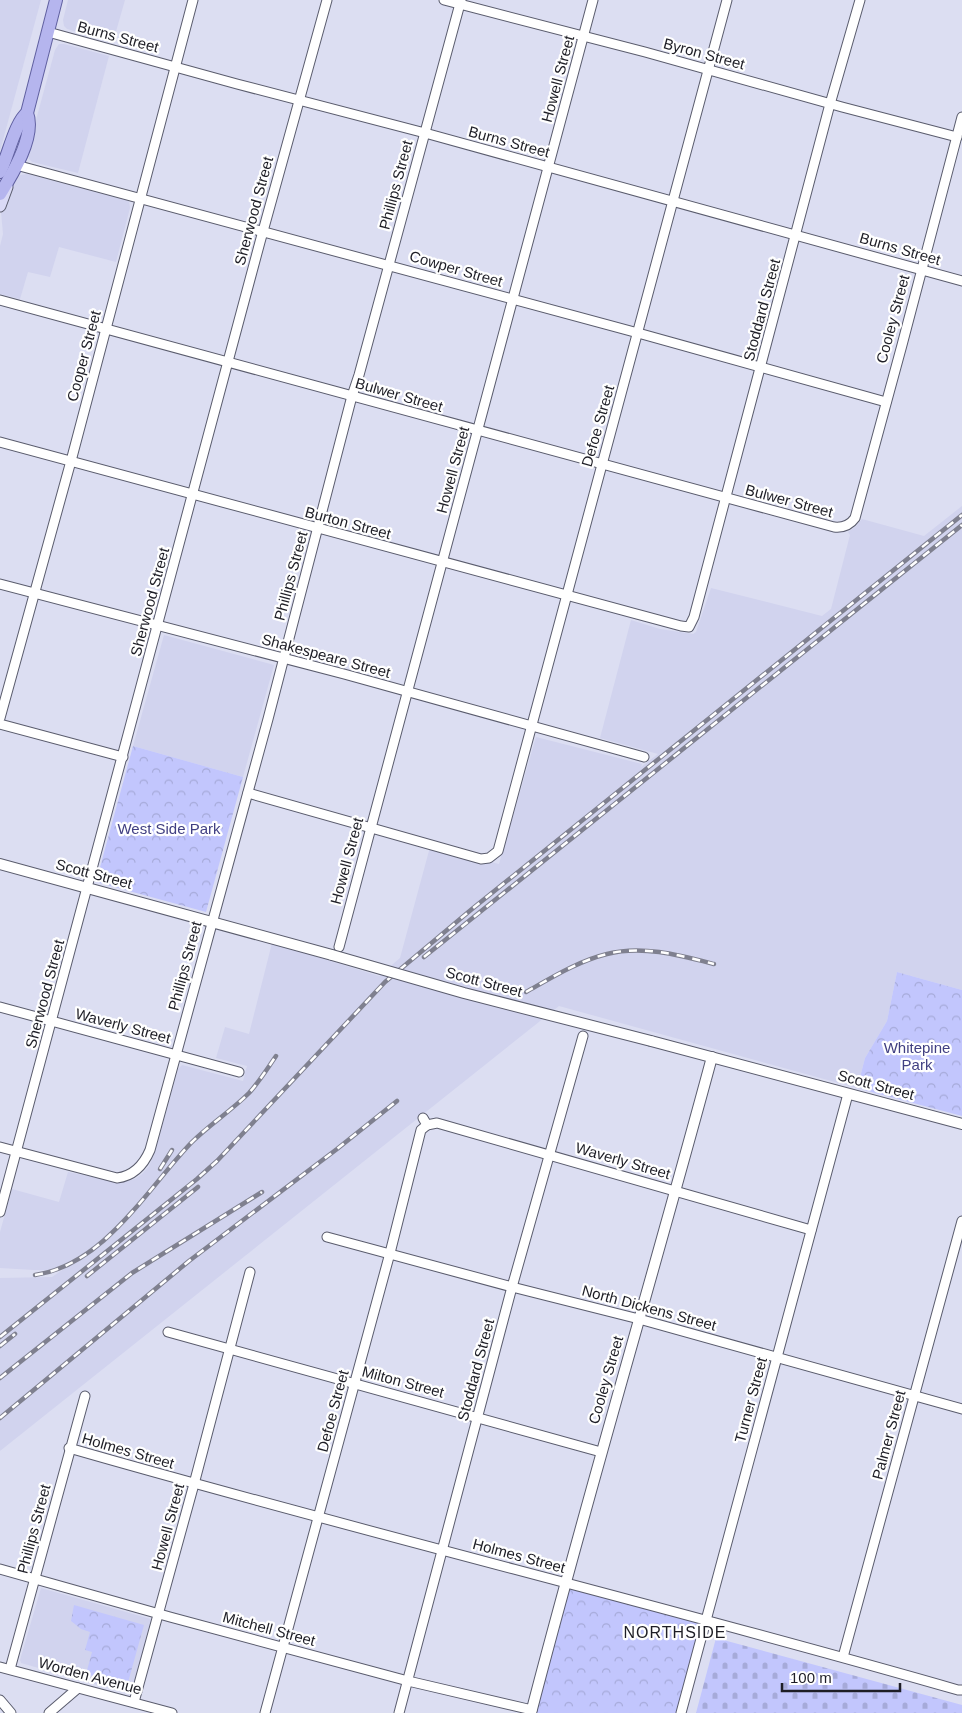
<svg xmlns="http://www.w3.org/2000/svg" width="962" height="1713" font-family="Arial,sans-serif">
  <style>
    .built { fill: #d1d3ee }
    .cemetery { fill: url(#cemetery-stones) }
    .park { fill: url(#park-crowns) }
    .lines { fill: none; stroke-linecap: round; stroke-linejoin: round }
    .minor-casing { stroke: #5a5c6d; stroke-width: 11 }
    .tertiary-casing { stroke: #5a5c6d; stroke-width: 12 }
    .secondary-casing { stroke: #5a5c6d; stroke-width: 13 }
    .primary-casing { stroke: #6060a0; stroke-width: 14 }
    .minor { stroke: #fff; stroke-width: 9 }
    .tertiary { stroke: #fff; stroke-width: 10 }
    .secondary { stroke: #dadaf6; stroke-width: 11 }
    .primary { stroke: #b5b5ee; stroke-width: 12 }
    .rail-casing { stroke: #7f808f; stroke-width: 4.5 }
    .rail { stroke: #fff; stroke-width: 2.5; stroke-dasharray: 8; stroke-linecap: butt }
    .tertiary-bridge-casing { stroke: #5a5c6d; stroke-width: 12; stroke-linecap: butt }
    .tertiary-bridge { stroke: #fff; stroke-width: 10 }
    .labels { text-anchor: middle; stroke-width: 4.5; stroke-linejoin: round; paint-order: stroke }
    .street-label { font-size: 15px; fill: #1e1e26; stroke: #fff }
    .park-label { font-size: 15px; fill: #403f82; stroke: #fff }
    .neighbourhood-label { font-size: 16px; letter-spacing: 1px; fill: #1e1e26; stroke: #fff }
  </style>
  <defs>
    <pattern id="cemetery-stones" width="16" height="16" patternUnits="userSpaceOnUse" patternTransform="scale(1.25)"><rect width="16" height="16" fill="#c2c6fd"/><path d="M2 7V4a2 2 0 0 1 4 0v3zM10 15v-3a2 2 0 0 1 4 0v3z" fill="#a6aad9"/></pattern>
    <pattern id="park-crowns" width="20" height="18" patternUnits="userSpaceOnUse" patternTransform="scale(1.25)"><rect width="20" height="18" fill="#c2c6fd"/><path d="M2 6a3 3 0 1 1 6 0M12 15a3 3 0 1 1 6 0" fill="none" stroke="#a6aad9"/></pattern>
  </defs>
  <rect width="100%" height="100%" fill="#dcdef2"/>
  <g class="built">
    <polygon points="0,0 41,0 0,151"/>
    <polygon points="68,0 125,0 113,42 67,29 64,26 63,20"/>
    <polygon points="59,44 64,44 109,56 78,173 32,162 29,159 27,153 55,50"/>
    <polygon points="27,174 129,201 130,208 116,262 59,247 50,277 28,272 20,299 0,294 0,246 3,234 1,212 6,198 12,185 20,175"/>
    <polygon points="962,506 962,990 897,972 887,1021 865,1058 858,1085 864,1090 559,1006 0,1451 0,1278 52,1277 71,1264 50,1270 34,1270 0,1268 0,1232 12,1189 59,1202 68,1172 117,1182 135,1179 142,1174 149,1166 155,1152 178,1069 182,1065 243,1081 247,1066 216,1058 225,1027 249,1034 272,943 379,976 400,958 430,847 499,864 536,737 642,764 641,767 658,754 600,738 631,620 660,629 693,634 696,632 711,588 822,616 831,609 850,535 848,532 855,527 862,519 924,536"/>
    <polygon points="164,635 274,665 243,777 133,746"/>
    <polygon points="41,1588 151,1619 133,1691 130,1694 21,1663 20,1660"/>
  </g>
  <polygon class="cemetery" points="716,1638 962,1705 962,1713 696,1713"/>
  <g class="park">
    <polygon points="133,746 243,777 206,912 96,882"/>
    <polygon points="897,972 962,990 962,1116 864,1090 858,1085 865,1058 887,1021"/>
    <polygon points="567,1583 706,1620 681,1713 531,1713"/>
    <polygon points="74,1605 144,1625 127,1686 86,1674 92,1652 85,1650 90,1632 81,1629 71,1621"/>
  </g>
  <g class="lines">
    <defs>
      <g id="minor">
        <polyline points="444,0 645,52 842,107 957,137"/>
        <polyline points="48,32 237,84 425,133 962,281"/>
        <polyline points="16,165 638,333 886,402"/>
        <path d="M0,300l834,227c9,1 16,-2 21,-9l47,-173 60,-228"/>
        <polyline points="0,442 681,626 689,627 694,617 830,104 860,0"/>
        <polyline points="0,584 344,674 644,757"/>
        <polyline points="0,718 71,461 193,0"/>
        <polyline points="0,724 123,757"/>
        <polyline points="248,793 481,859 489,858 498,851 727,0"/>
        <polyline points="339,947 593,0"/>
        <polyline points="0,1007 239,1072"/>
        <polyline points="427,1125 437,1123 811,1230"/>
        <path d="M0,1147l117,31c17,-2 27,-14 33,-28l118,-431 84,-323 7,-21 102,-375"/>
        <polyline points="0,1212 260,242 327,0"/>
        <polyline points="327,1237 512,1287 639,1319 962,1409"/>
        <polyline points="168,1332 601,1452"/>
        <path d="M69,1448c295,85 594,157 889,242h4"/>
        <polyline points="0,1569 170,1617 408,1681 532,1710"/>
        <polyline points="843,1657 962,1221"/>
        <polyline points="0,1667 172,1713"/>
        <polyline points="10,1669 85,1396"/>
        <polyline points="0,1700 11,1713"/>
        <polyline points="134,1702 194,1484 250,1272"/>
        <polyline points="49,1713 78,1688"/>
        <polyline points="265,1713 390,1253 421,1130 427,1125 423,1118"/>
        <polyline points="399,1713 512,1287 583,1036"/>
        <polyline points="681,1713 848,1094"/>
      </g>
      <g id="tertiary">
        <polyline points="0,864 332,955"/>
        <polyline points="651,1041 962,1124"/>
        <path d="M531,1713c57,-220 122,-437 181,-656"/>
      </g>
      <polyline id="secondary" points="0,206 7,187"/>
      <g id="primary">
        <path d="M0,172c8,-15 15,-50 27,-59"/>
        <path d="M0,194c12,-19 36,-58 27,-81l29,-113"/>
      </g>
    </defs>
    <use href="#minor" class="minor-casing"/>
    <use href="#tertiary" class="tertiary-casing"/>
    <use href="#secondary" class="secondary-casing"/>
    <use href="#primary" class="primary-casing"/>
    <use href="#minor" class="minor"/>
    <use href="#tertiary" class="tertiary"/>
    <use href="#secondary" class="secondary"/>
    <use href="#primary" class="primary"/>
    <defs>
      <g id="rail">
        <polyline points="424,957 962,525"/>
        <path d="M526,992c25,-14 52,-31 81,-38 35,-9 72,1 107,10"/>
        <polyline points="160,1169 172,1150"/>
        <path d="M35,1275c69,-10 112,-86 156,-132 18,-18 40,-32 58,-50 10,-11 18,-24 27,-37"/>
        <polyline points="87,1276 198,1187"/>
        <polyline points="0,1337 197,1179 217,1161 385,982 472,909 962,515"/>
        <polyline points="0,1346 15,1334"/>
        <polyline points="0,1378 132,1273 262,1192"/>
        <polyline points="0,1418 189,1261 337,1149 397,1101"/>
      </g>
    </defs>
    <use href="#rail" class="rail-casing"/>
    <use href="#rail" class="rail"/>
    <defs>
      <polyline id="tertiary-bridge" points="332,955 464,993 651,1041"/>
    </defs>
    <use href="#tertiary-bridge" class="tertiary-bridge-casing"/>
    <use href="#tertiary-bridge" class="tertiary-bridge"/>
  </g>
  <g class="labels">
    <g class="street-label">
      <text transform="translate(118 37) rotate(15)" y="5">Burns Street</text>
      <text transform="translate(704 54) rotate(15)" y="5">Byron Street</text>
      <text transform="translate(558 79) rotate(-75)" y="5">Howell Street</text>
      <text transform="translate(509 142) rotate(15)" y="5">Burns Street</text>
      <text transform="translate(396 185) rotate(-75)" y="5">Phillips Street</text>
      <text transform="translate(254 211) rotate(-75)" y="5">Sherwood Street</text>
      <text transform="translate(900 249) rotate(16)" y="5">Burns Street</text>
      <text transform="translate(456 269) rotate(16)" y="5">Cowper Street</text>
      <text transform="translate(762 310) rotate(-75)" y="5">Stoddard Street</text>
      <text transform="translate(893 319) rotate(-75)" y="5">Cooley Street</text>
      <text transform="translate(84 356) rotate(-75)" y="5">Cooper Street</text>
      <text transform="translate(399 395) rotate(16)" y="5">Bulwer Street</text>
      <text transform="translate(598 426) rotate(-74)" y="5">Defoe Street</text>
      <text transform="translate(453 470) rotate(-75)" y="5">Howell Street</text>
      <text transform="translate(789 501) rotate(15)" y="5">Bulwer Street</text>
      <text transform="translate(348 523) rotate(15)" y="5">Burton Street</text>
      <text transform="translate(291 576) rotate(-75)" y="5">Phillips Street</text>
      <text transform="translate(150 602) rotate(-75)" y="5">Sherwood Street</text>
      <text transform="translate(326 656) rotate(15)" y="5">Shakespeare Street</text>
      <text transform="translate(347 861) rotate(-75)" y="5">Howell Street</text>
      <text transform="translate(94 874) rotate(15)" y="5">Scott Street</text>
      <text transform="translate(185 966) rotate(-75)" y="5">Phillips Street</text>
      <text transform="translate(484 982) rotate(15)" y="5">Scott Street</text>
      <text transform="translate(45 994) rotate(-75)" y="5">Sherwood Street</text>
      <text transform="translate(123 1026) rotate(15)" y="5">Waverly Street</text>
      <text transform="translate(876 1085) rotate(15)" y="5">Scott Street</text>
      <text transform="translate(623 1161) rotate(16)" y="5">Waverly Street</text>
      <text transform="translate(649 1308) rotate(15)" y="5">North Dickens Street</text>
      <text transform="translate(476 1370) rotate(-75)" y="5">Stoddard Street</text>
      <text transform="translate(606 1380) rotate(-74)" y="5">Cooley Street</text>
      <text transform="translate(403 1382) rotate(15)" y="5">Milton Street</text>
      <text transform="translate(751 1400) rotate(-75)" y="5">Turner Street</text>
      <text transform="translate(333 1411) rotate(-75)" y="5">Defoe Street</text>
      <text transform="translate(889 1435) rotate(-75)" y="5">Palmer Street</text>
      <text transform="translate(128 1451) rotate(16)" y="5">Holmes Street</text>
      <text transform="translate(168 1527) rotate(-75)" y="5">Howell Street</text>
      <text transform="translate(34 1529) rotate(-75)" y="5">Phillips Street</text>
      <text transform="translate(519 1556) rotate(15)" y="5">Holmes Street</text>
      <text transform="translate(269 1629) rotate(15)" y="5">Mitchell Street</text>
      <text transform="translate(90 1676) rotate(15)" y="5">Worden Avenue</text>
    </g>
    <g class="park-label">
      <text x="169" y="834">West Side Park</text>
      <text x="917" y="1053">Whitepine<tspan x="917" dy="17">Park</tspan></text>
    </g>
    <g class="neighbourhood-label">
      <text x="675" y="1638">NORTHSIDE</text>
    </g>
  </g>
  <path d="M782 1683v8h118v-8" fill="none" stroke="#1e1e26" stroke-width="2.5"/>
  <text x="790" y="1683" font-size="15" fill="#1e1e26" stroke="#ffffff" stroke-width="4" paint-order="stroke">100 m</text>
</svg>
